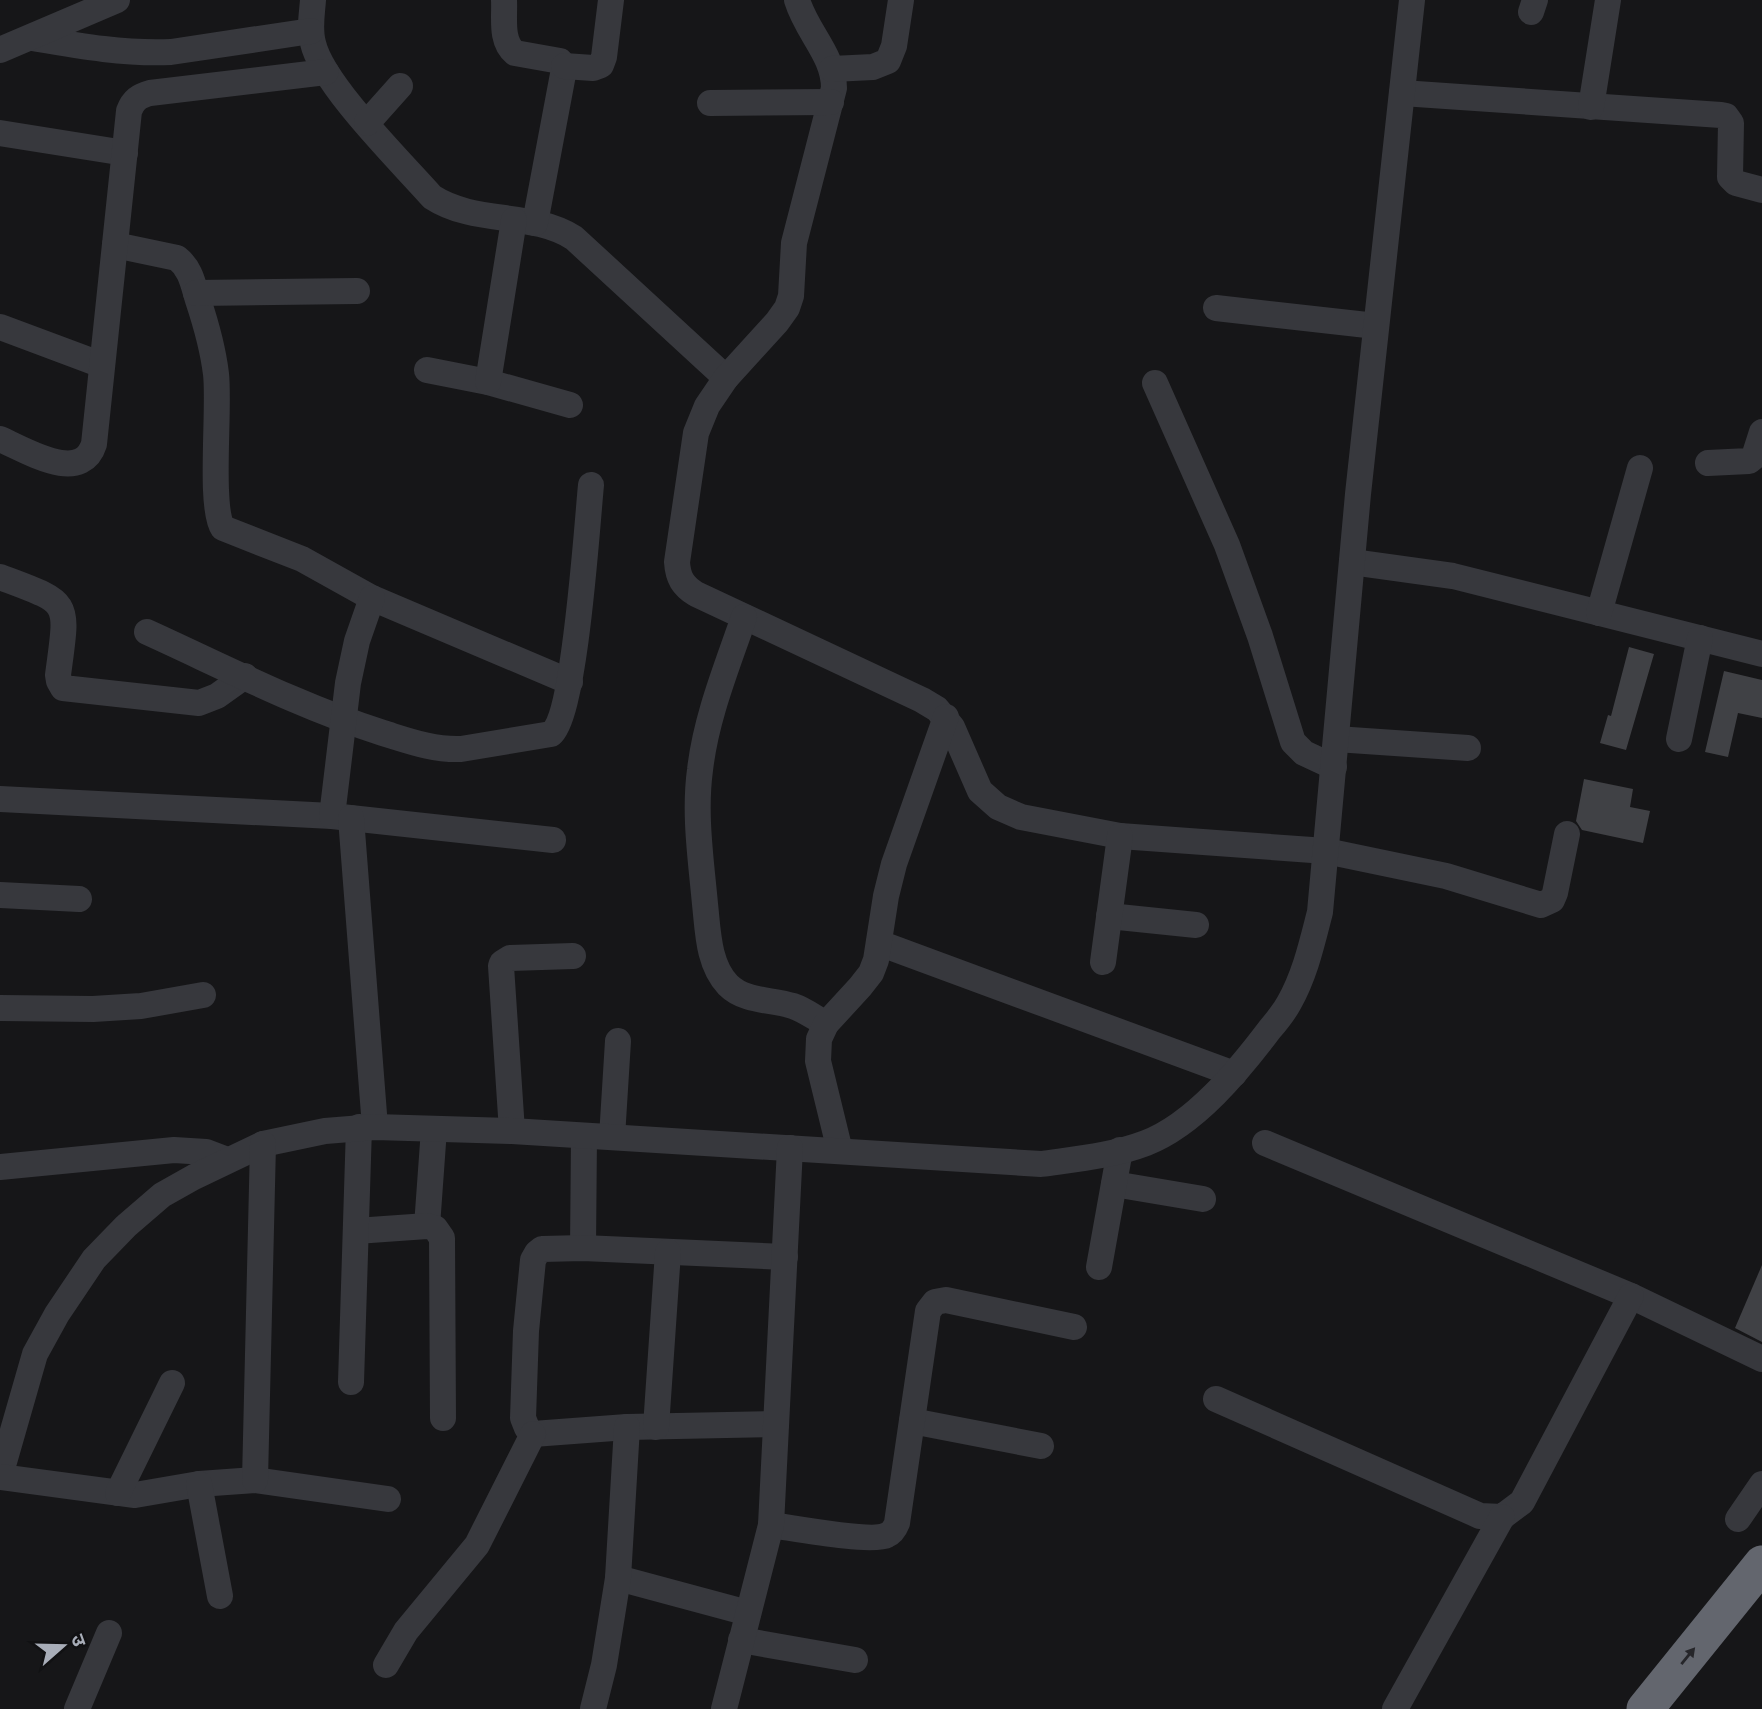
<svg xmlns="http://www.w3.org/2000/svg" width="1762" height="1709" font-family="'DejaVu Sans','Noto Sans Devanagari',sans-serif">
  <style>
    .building { fill: #404145 }
    .lines { fill: none; stroke-linecap: round; stroke-linejoin: round }
    .minor { stroke: #37383d; stroke-width: 26 }
    .highway { stroke: #63666e; stroke-width: 37 }
    .oneway { fill: #26262a }
  </style>
  <rect width="100%" height="100%" fill="#161618"/>
  <g class="building">
    <polygon points="1629,647 1654,654 1626,750 1600,743 1608,715 1611,716"/>
    <polygon points="1724,671 1762,680 1762,718 1738,713 1728,757 1705,752"/>
    <polygon points="1584,779 1633,789 1630,807 1650,811 1643,843 1582,830 1576,821"/>
    <polygon points="1762,1265 1762,1342 1735,1328"/>
  </g>
  <g class="lines">
    <g class="minor">
      <path d="M313,0c-1,14 -4,29 0,43 9,41 89,120 119,154 43,28 100,14 142,41l152,140"/>
      <path d="M504,0c1,17 -4,41 11,53l45,8 4,8 -29,154"/>
      <path d="M797,0c10,33 37,55 37,88l-40,155 -3,53 -4,12 -10,14 -51,56 -19,28 -11,27 -19,129c1,16 6,24 19,32l226,106 15,9 15,18 28,64 18,16 23,10 99,19 206,15 120,25 95,29 11,-5 3,-7 12,-59"/>
      <polyline points="1531,12 1535,0"/>
      <path d="M32,38c47,8 92,16 139,14l140,-21"/>
      <polyline points="0,50 117,0"/>
      <polyline points="564,66 593,68 601,65 604,57 611,0"/>
      <polyline points="832,69 873,67 888,61 894,46 901,0"/>
      <polyline points="1402,93 1721,115 1726,116 1731,123 1730,177 1736,183 1762,190"/>
      <polyline points="710,103 831,102"/>
      <polyline points="1591,107 1608,0"/>
      <polyline points="367,123 400,86"/>
      <polyline points="0,133 125,153"/>
      <path d="M115,245l62,13c14,11 16,26 21,42 8,24 15,49 18,74 4,33 -7,134 7,154l79,31 70,39 198,84"/>
      <polyline points="196,293 357,291"/>
      <polyline points="1216,308 1376,326"/>
      <polyline points="0,327 102,365"/>
      <polyline points="427,370 488,382 570,405"/>
      <polyline points="488,382 514,220"/>
      <polyline points="1155,383 1227,545 1260,636 1293,742 1304,753 1334,767"/>
      <path d="M0,439c26,11 81,46 94,5l35,-333c4,-11 10,-15 21,-18l176,-21"/>
      <polyline points="1708,463 1749,461 1754,457 1762,432"/>
      <polyline points="1352,562 1453,576 1762,654"/>
      <path d="M0,577c72,27 68,22 58,98l1,6 4,7 136,15 18,-7 28,-20"/>
      <polyline points="1599,613 1640,468"/>
      <path d="M744,617c-17,50 -38,100 -44,153 -6,44 1,90 5,134 3,27 3,60 23,81 17,17 43,14 65,21 12,4 22,12 33,18"/>
      <path d="M147,632c77,35 154,75 236,101 26,8 50,17 78,16l90,-15c24,-19 36,-209 40,-249"/>
      <polyline points="1336,739 1468,748"/>
      <polyline points="1679,739 1700,638"/>
      <polyline points="0,799 332,816 553,840"/>
      <polyline points="332,816 348,683 357,641 372,598"/>
      <polyline points="351,818 375,1127"/>
      <polyline points="0,895 79,899"/>
      <polyline points="1109,916 1196,925"/>
      <polyline points="879,943 1234,1074"/>
      <polyline points="1103,962 1120,836"/>
      <polyline points="0,1008 93,1009 141,1006 203,995"/>
      <polyline points="512,1131 501,966 502,963 510,958 573,956"/>
      <polyline points="612,1137 618,1041"/>
      <polyline points="1265,1143 1631,1296 1762,1359"/>
      <polyline points="840,1151 818,1061 819,1039 826,1024 860,987 871,973 876,960 886,896 894,864 946,717"/>
      <polyline points="0,1167 174,1150 206,1152 227,1160"/>
      <polyline points="1114,1184 1203,1199"/>
      <polyline points="427,1226 434,1129"/>
      <polyline points="356,1231 427,1226 435,1228 442,1238 443,1418"/>
      <polyline points="583,1248 584,1136"/>
      <polyline points="1099,1267 1120,1150"/>
      <polyline points="351,1382 359,1127"/>
      <polyline points="1216,1399 1480,1516 1502,1517 1522,1502 1631,1296"/>
      <polyline points="912,1421 1041,1446"/>
      <polyline points="776,1424 627,1427 533,1434 527,1428 523,1418 526,1331 533,1260 537,1253 542,1249 583,1248 785,1257"/>
      <polyline points="656,1427 668,1252"/>
      <path d="M0,1476l35,-122 22,-40 37,-55 32,-33 36,-31 32,-18 69,-33 62,-13 50,-4 137,4 529,33c35,-5 71,-8 105,-21 49,-19 93,-73 124,-114 7,-8 14,-17 19,-26 16,-28 23,-60 31,-91l38,-418 54,-494"/>
      <polyline points="0,1477 135,1495 199,1484 255,1480 388,1499"/>
      <polyline points="255,1480 263,1144"/>
      <polyline points="199,1484 220,1596"/>
      <polyline points="118,1493 172,1383"/>
      <polyline points="1738,1519 1762,1484"/>
      <path d="M771,1525c22,3 101,18 116,10 5,-2 8,-7 10,-12l31,-212 7,-9 11,-2 128,27"/>
      <polyline points="618,1578 748,1613"/>
      <polyline points="741,1640 855,1660"/>
      <polyline points="386,1665 406,1631 477,1545 533,1434"/>
      <polyline points="77,1709 109,1633"/>
      <polyline points="593,1709 604,1665 618,1578 627,1427"/>
      <polyline points="724,1709 771,1525 790,1148"/>
      <polyline points="1395,1709 1502,1517"/>
    </g>
    <polyline class="highway" points="1645,1709 1762,1564"/>
  </g>
  <defs><path id="oneway-solid" d="M-6-.8H1V-3.2L6.5 0L1 3.2V.8H-6Z" transform="scale(1.75)"/></defs>
  <use class="oneway" href="#oneway-solid" transform="translate(1688 1656) rotate(-51)"/>
  <g transform="translate(63 1646) rotate(70)" stroke="#111113" stroke-width="5" paint-order="stroke">
  <path d="M0-5L12 26L0 18L-12 26Z" fill="#a8adb8"/>
  <text y="-10" font-size="19" font-weight="bold" text-anchor="middle" fill="#a8adb8">उ</text>
  </g>
</svg>
